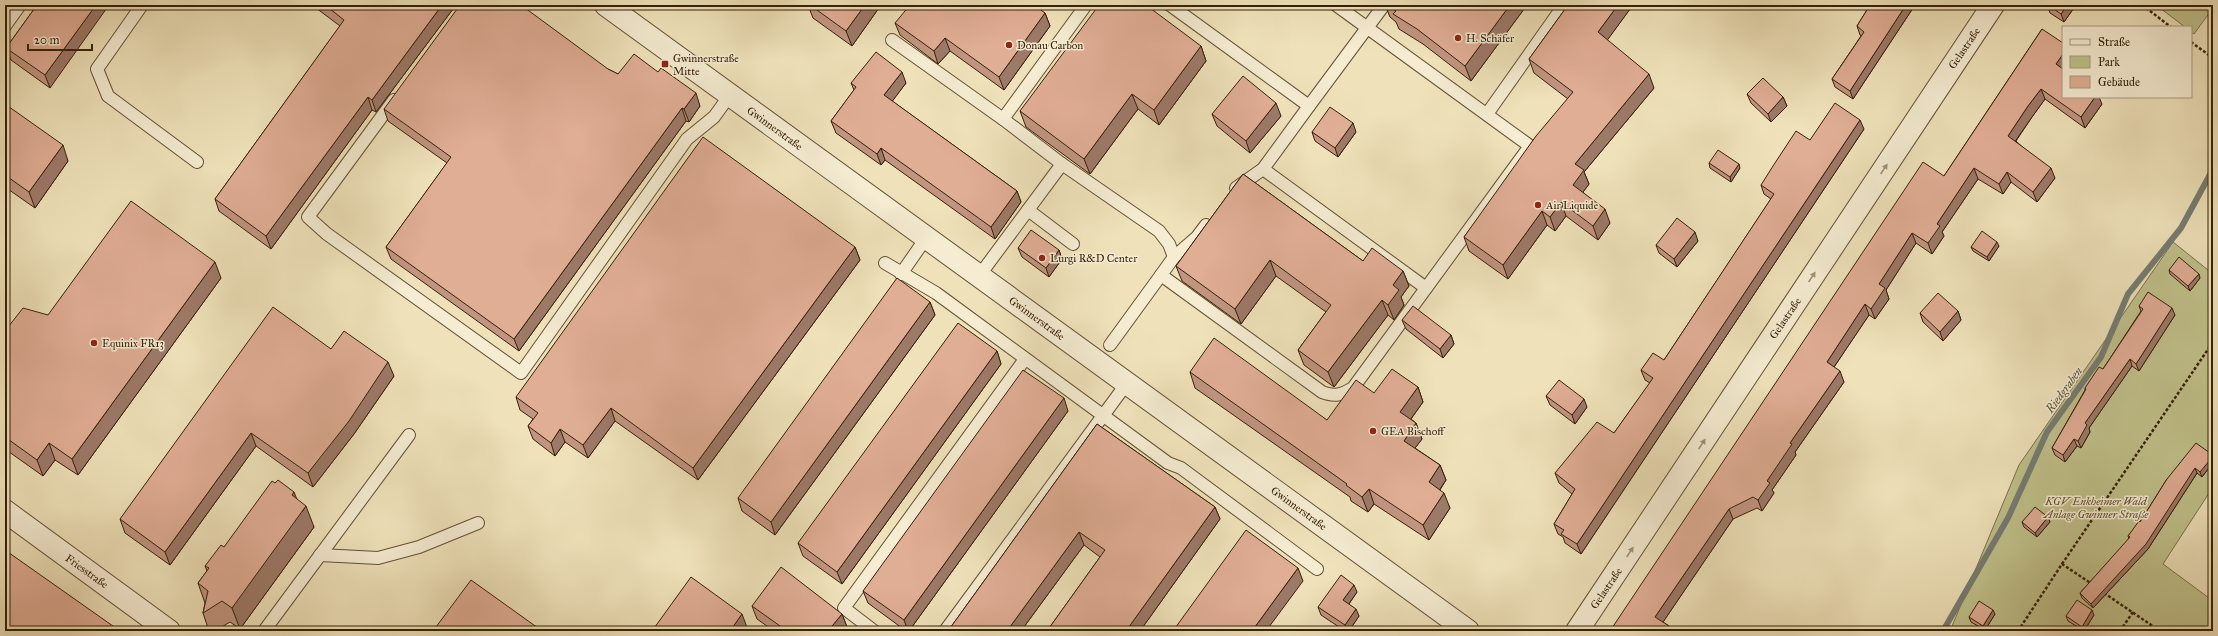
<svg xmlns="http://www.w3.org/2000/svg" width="2218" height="636" font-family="'IM FELL Great Primer',serif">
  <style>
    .green { fill: #c0c18b; stroke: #7a714a }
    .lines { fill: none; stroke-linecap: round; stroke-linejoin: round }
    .stream { stroke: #757d73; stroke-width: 6 }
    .lane-casing { stroke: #645134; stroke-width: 14 }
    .street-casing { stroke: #645134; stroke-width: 24 }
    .path { stroke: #352108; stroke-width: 2.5; stroke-dasharray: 3 2; stroke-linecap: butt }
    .lane { stroke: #f5ecd2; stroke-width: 12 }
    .street { stroke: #f5ecd2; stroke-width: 22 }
    .wall { fill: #c19580; stroke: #352108 }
    .shaded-wall { fill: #9d7968; stroke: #352108 }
    .building { fill: #e0ad95; stroke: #352108 }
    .oneway { fill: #9f9177 }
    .poi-dot { fill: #8f2418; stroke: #f5ecd2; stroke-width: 1.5 }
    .labels { text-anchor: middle; stroke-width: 3; stroke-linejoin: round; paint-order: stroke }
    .poi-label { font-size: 11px; fill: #352108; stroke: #f5ecd2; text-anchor: start }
    .street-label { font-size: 11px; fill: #352108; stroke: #f5ecd2 }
    .park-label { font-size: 11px; font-style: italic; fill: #5f512f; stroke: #f5ecd2 }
    .water-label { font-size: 12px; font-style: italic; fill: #554f3e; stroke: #f5ecd2 }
  </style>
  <rect width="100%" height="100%" fill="#efe2ba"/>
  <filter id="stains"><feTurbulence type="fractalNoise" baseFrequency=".005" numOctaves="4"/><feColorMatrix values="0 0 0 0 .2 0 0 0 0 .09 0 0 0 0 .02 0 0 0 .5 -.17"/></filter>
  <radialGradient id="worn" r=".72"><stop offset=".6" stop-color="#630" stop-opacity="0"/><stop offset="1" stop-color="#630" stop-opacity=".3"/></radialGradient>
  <g class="green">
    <polygon points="2156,5 2213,5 2213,8 2194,34 2191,32 2191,27 2185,27"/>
    <polygon points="2173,242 2213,274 2213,487 2163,564 2213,601 2213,631 1950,631 2019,465"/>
  </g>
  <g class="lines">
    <polyline class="stream" points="1943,631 2008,518 2047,432 2101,357 2128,294 2181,228 2213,169"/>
    <defs>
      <g id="lane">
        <polyline points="142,5 97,69 108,96 197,162"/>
        <polyline points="1170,5 1309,106 1263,169 1236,188"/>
        <polyline points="5,26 20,5"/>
        <polyline points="892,40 1003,119"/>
        <polyline points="394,100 308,217 327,234 521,373 687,139 714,117 730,95"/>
        <polyline points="1309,106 1384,5"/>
        <polyline points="1487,114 1564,5"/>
        <polyline points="1062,164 1159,231 1169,244 1174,257"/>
        <polyline points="1263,169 1426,288"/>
        <polyline points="1028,210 1073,244"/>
        <path d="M1206,225l-9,12 -23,20 -13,18 161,117c13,5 19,3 31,-4l177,-242 -194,-141"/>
        <polyline points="885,263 936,293 1168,463 1181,468 1317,569"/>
        <polyline points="901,274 926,238"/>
        <polyline points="979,276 1062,164 1003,119 1086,5"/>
        <polyline points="1110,345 1161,275"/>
        <polyline points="320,555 378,558 419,547 478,523"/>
        <polyline points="264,631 409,435"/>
        <polyline points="874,631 844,608 1025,359"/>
        <polyline points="945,631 1127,383"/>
      </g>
      <g id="street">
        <polyline points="606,5 1468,631"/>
        <polyline points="5,511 169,631"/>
        <polyline points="1577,631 1993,5"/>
      </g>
    </defs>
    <use href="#lane" class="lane-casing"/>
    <use href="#street" class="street-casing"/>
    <g class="path">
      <polyline points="2142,5 2171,27"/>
      <polyline points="2191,42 2213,58"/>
      <polyline points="2062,564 2213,342"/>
      <polyline points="2104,593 2160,631"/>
      <polyline points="2018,631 2062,564 2092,584"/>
      <polyline points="2120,631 2133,612"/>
    </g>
    <use href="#lane" class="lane"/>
    <use href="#street" class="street"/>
  </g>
  <g class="wall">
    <polygon points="37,5 50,88 11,60 6,48"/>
    <polygon points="312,5 456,5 376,112 372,110 271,249 219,211 215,199 340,26"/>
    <polygon points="808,5 881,5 852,46 813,18"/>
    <polygon points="1187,5 1196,5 1192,9"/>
    <polygon points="1385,5 1527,5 1471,81 1423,44 1399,29 1396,22 1390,17"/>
    <polygon points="1568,5 1633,5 1607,40 1654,88 1584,172 1589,184 1583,192 1610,223 1598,240 1566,216 1555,231 1547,225 1508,279 1469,251 1464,237 1568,99 1534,73 1529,59"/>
    <polygon points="1870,5 1915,5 1853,99 1835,87 1832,79 1861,36 1860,35 1857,26"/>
    <polygon points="2045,5 2076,5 2064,22 2050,13 2048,7"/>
    <polygon points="1045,13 1050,26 1004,90 950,51 938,64 900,35 895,23"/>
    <polygon points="2042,29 2063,97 2102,104 2085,128 2045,99 2032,117 2016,141 2055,178 2037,202 2011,182 2003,194 1978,179 1942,232 1944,236 1932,254 1916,243 1886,290 1889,299 1875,319 1869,315 1834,367 1844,382 1795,452 1796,455 1772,490 1774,493 1762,511 1757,508 1733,519 1663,622 1669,626 1671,631 1610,631 1944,176"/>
    <polygon points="1201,46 1206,61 1159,125 1138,109 1090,174 1026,127 1020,111"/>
    <polygon points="608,69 618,74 700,106 689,122 686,121 519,351 391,259 386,247 447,163 388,121 384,109"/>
    <polygon points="851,83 906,83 892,101 1017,191 1021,202 995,239 885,160 881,165 836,133 831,121 854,90"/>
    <polygon points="1747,94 1783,97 1787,106 1771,122 1751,103"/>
    <polygon points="5,104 68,161 35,208 5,187"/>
    <polygon points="1212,114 1281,116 1250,153 1217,126"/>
    <polygon points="1864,129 1581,554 1565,543 1563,537 1558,534 1554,524 1572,494 1559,483 1555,473 1614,433 1650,383 1645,380 1641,370 1664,360 1771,199 1764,194 1761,185 1810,140"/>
    <polygon points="1312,132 1356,132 1338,157 1315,141"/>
    <polygon points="1709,163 1740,168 1731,182 1710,168"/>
    <polygon points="1243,174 1363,261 1403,271 1409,286 1401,297 1404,305 1394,320 1388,315 1334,387 1304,365 1298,350 1326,312 1276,276 1241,324 1182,281 1176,266"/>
    <polygon points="1698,241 1677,267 1659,253 1656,245"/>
    <polygon points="1999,246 1989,261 1973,251 1971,247"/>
    <polygon points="855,247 860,260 698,480 615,421 588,458 565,442 555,456 533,439 528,426 533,419 520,410 516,397"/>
    <polygon points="1018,248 1059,250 1062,259 1049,277 1022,257"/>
    <polygon points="2169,270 2200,278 2190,291 2170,274"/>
    <polygon points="221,278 78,475 55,460 43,476 5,449 5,331"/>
    <polygon points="930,302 935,315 775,535 742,511 738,498"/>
    <polygon points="2139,306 2175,315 2139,371 2132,366 2089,428 2090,432 2081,448 2077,446 2065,462 2055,455 2052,448 2085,390 2085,388 2103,369 2141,311"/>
    <polygon points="1958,311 1961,320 1943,341 1923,322 1920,313"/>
    <polygon points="1402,320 1451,335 1454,344 1443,358 1406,329"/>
    <polygon points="331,349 394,376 354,434 313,487 256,446 170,565 125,533 120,519"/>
    <polygon points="997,351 1001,364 842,584 803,556 798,543"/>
    <polygon points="1190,372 1327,420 1374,393 1418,387 1423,402 1411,419 1416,423 1422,439 1415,448 1440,465 1446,480 1440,490 1450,508 1429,540 1374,504 1368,512 1351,501 1350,497 1195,388"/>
    <polygon points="1546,396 1587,407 1575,424 1550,405"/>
    <polygon points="1068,411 909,631 906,631 868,603 863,591"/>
    <polygon points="1097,424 1215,507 1220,519 1140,631 1047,631 1100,557 1084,545 1021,631 948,631"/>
    <polygon points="2211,458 2211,465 2202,477 2197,473 2148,549 2093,608 2082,598 2080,593 2129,539 2128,536 2140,522 2167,479"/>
    <polygon points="297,499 314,527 240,629 230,622 215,631 209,631 203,613 205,603 198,583 207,571 205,566 224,547"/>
    <polygon points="2048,517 2050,522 2037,537 2024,527 2022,522"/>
    <polygon points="1357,592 1349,604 1359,616 1349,631 1345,631 1321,615 1318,607"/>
    <polygon points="752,606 842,614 847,627 843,631 774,631 757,619"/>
    <polygon points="1995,614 1985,630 1971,622 1969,617"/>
    <polygon points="2094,615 2084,631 2068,621 2066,616"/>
  </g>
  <g class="shaded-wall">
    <polygon points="96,5 109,5 50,88 45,75"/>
    <polygon points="442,5 456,5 376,112 372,100"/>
    <polygon points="865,5 881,5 852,46 846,31"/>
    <polygon points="1191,5 1196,5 1192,9"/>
    <polygon points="1510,5 1527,5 1471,81 1465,66"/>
    <polygon points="1618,5 1633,5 1603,46 1598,32"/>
    <polygon points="1906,5 1915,5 1853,99 1850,91"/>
    <polygon points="2067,5 2076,5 2064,22 2061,14"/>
    <polygon points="1045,13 1050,26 1004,90 999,77"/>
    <polygon points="945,38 950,51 938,64 934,51"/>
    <polygon points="1201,46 1206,61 1159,125 1154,110"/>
    <polygon points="2063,54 2063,70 2056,64"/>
    <polygon points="902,72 906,83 888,107 884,95"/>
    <polygon points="1649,74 1654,88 1584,172 1589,184 1578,199 1573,185 1575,164"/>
    <polygon points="2041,89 2045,99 2032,117 2012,146 2008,136 2028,106"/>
    <polygon points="696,93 700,106 689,122 684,109"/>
    <polygon points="1132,94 1138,109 1090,174 1084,159"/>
    <polygon points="368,97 372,110 271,249 266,236"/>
    <polygon points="1783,97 1787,106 1771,122 1768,114"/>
    <polygon points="2095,97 2099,97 2102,104 2085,128 2081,117"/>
    <polygon points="1276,103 1281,116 1250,153 1246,141"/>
    <polygon points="682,108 686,121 519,351 514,339"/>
    <polygon points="1860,120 1864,129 1581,554 1577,544"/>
    <polygon points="1353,123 1356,132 1338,157 1335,148"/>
    <polygon points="63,145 68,161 35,208 29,192"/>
    <polygon points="881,148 885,160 881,165 877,154"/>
    <polygon points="1739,164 1740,168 1731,182 1730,177"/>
    <polygon points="1974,168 1978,179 1942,232 1944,236 1932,254 1928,243 1937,224"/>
    <polygon points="2051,168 2055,178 2037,202 2033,192"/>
    <polygon points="2007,172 2011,182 2003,194 1999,184"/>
    <polygon points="1017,191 1021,202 995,239 991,227"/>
    <polygon points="1561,202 1566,216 1555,231 1550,217"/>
    <polygon points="1605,209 1610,223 1598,240 1593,226"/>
    <polygon points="1542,211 1547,225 1508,279 1503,265"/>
    <polygon points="1695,232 1698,241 1677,267 1674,259"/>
    <polygon points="1912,233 1916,243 1886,290 1889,299 1875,319 1871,309 1879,284"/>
    <polygon points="1997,242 1999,246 1989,261 1987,257"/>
    <polygon points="855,247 860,260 698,480 693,468"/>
    <polygon points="1059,250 1062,259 1049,277 1046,268"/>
    <polygon points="1270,260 1276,276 1241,324 1235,309"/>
    <polygon points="215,262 221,278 78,475 72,459"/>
    <polygon points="1403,271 1409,286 1401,297 1404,305 1394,320 1388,305 1393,285"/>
    <polygon points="2199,274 2200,278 2190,291 2188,286"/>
    <polygon points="1382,300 1388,315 1334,387 1328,372"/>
    <polygon points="930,302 935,315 775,535 771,522"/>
    <polygon points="1865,304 1869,315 1830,373 1827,362"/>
    <polygon points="2172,308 2175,315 2139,371 2136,364"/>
    <polygon points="1958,311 1961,320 1943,341 1940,332"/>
    <polygon points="1451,335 1454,344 1443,358 1440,349"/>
    <polygon points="997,351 1001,364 842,584 837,572"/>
    <polygon points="2130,359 2132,366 2089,428 2090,432 2081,448 2078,441 2085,423"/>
    <polygon points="388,362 394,376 354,434 313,487 308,473"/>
    <polygon points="1840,371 1844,382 1795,452 1796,455 1772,490 1774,493 1762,511 1758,500 1767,481 1790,443"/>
    <polygon points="1418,387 1423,402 1405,427 1400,412"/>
    <polygon points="1064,398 1068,411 909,631 908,631 904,620"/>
    <polygon points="1584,399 1587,407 1575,424 1572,415"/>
    <polygon points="611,408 615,421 588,458 583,445"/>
    <polygon points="1416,423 1422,439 1409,456 1404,441"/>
    <polygon points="560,429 565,442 555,456 551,443"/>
    <polygon points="251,433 256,446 170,565 165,552"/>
    <polygon points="2074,439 2077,446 2065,462 2063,455"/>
    <polygon points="49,443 55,460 43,476 37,460"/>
    <polygon points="2210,453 2211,458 2211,465 2202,477 2200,472"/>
    <polygon points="1440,465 1446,480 1434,498 1429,482"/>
    <polygon points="2195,468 2197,473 2148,549 2093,608 2091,604"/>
    <polygon points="1369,489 1374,504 1368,512 1362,497"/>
    <polygon points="294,492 302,512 306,506 314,527 240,629 232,608 292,495"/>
    <polygon points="1444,493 1450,508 1429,540 1423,525"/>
    <polygon points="1215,507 1220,519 1140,631 1126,631"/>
    <polygon points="1729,509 1733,519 1659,628 1655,617"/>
    <polygon points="2048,517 2050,522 2037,537 2035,533"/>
    <polygon points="1079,532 1084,545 1021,631 1007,631"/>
    <polygon points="1298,568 1303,581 1266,631 1252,631"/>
    <polygon points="1354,585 1357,592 1346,608 1343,600"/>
    <polygon points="1356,609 1359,616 1349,631 1347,631 1345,625"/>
    <polygon points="1993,610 1995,614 1985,630 1983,626"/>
    <polygon points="2092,610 2094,615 2084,631 2082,627"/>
    <polygon points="742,614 748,630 747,631 730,631"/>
    <polygon points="842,614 847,627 843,631 828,631"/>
    <polygon points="798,626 800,631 794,631"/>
    <polygon points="1669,626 1671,631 1667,631"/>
  </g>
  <g class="building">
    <polygon points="37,5 96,5 45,75 6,48"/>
    <polygon points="325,5 442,5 372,100 368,97 266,236 215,199 344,20"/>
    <polygon points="460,5 521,5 608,69 618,74 634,54 658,72 661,68 696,93 684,109 682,108 514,339 386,247 451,157 384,109"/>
    <polygon points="810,5 865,5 846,31"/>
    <polygon points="910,5 1034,5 1045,13 999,77 945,38 934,51 895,23"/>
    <polygon points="1099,5 1146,5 1201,46 1154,110 1132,94 1084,159 1020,111"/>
    <polygon points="1388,5 1510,5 1465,66 1417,29 1393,14 1396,11"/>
    <polygon points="1568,5 1618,5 1598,32 1649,74 1575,164 1584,170 1573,185 1605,209 1593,226 1561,202 1550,217 1542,211 1503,265 1464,237 1536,136 1573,92 1529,59"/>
    <polygon points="1870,5 1906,5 1850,91 1832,79 1864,32 1857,26"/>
    <polygon points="2048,5 2067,5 2061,14"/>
    <polygon points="2042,29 2063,43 2063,54 2056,64 2063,69 2063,97 2095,97 2081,117 2041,89 2028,106 2008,136 2051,168 2033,192 2007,172 1999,184 1974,168 1937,224 1940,226 1928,243 1912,233 1879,284 1885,288 1871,309 1865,304 1827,362 1840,371 1790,443 1792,444 1767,481 1770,483 1758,500 1753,497 1729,509 1655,617 1669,626 1667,631 1610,631 1923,162 1944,176"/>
    <polygon points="876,52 902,72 884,95 1017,191 991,227 881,148 877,154 831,121 856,87 851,83"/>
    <polygon points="1243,76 1276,103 1246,141 1212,114"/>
    <polygon points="1763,78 1783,97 1768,114 1747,94"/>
    <polygon points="1835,103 1860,120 1577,544 1561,534 1564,530 1554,524 1575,489 1555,473 1597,422 1614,433 1653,378 1641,370 1653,353 1664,360 1774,194 1761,185 1773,166 1796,131 1810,140"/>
    <polygon points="5,104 63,145 29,192 5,175"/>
    <polygon points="1330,107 1353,123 1335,148 1312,132"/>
    <polygon points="703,137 855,247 693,468 611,408 583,445 560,429 551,443 528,426 538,413 516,397"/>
    <polygon points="1718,150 1739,164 1730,177 1709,163"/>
    <polygon points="1243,174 1363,261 1372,248 1403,271 1393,285 1399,290 1388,305 1382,300 1328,372 1298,350 1331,305 1270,260 1235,309 1176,266"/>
    <polygon points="131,201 215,262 72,459 49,443 37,460 5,437 5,331 23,308 48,315"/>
    <polygon points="1677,218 1695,232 1674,259 1656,245"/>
    <polygon points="1031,230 1059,250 1046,268 1018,248"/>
    <polygon points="1982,231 1997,242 1987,257 1971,247"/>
    <polygon points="2179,257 2199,274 2188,286 2169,270"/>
    <polygon points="897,278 930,302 771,522 738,498"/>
    <polygon points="2148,292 2172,308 2136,364 2130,359 2085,423 2087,425 2078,441 2074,439 2063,455 2052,448 2086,389 2085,388 2099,367 2103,369 2143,309 2139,306"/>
    <polygon points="1938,293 1958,311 1940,332 1920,313"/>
    <polygon points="1413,306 1451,335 1440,349 1402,320"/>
    <polygon points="273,307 331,349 344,331 388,362 349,421 308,473 251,433 165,552 120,519"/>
    <polygon points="958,323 997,351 837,572 798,543"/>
    <polygon points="1214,338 1327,420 1356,380 1374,393 1392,369 1418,387 1400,412 1416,423 1404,441 1440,465 1429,482 1444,493 1423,525 1369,489 1362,497 1346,485 1347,484 1190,372"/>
    <polygon points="1023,370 1064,398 904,620 863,591"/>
    <polygon points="1559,380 1584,399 1572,415 1546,396"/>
    <polygon points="1097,424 1215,507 1126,631 1047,631 1105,550 1079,532 1007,631 948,631"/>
    <polygon points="2196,443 2210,453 2210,460 2200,472 2195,468 2146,544 2091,604 2080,593 2130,537 2128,536 2139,521 2140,522 2167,479"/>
    <polygon points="278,480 294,492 292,495 306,506 232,608 222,601 203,613 208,591 198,583 209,568 205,566 221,545 224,547 272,481 275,483"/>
    <polygon points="2035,507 2048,517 2035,533 2022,522"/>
    <polygon points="1246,530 1298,568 1252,631 1173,631"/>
    <polygon points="5,550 120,631 5,631 5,598 7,595 5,594"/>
    <polygon points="781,567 842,614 828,631 804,631 798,626 794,631 787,631 752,606"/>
    <polygon points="1341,575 1354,585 1343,600 1356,609 1345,625 1318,607"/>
    <polygon points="691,577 742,614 730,631 652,631"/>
    <polygon points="471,580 538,628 536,631 433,631"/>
    <polygon points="2077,600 2092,610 2082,627 2066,616"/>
    <polygon points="1979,601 1993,610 1983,626 1969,617"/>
    <polygon points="1394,626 1401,631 1391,631"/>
    <polygon points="615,627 621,631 612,631"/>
  </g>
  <defs><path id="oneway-solid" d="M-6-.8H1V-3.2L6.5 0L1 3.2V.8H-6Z"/></defs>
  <g class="oneway">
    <use href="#oneway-solid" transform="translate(1884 169) rotate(-56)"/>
    <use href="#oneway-solid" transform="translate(1812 277) rotate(-56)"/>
    <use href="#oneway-solid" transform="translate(1702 444) rotate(-56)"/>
    <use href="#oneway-solid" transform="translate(1630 552) rotate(-56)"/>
  </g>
  <g class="poi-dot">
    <circle cx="1458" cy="38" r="4"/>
    <circle cx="1009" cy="45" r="4"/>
    <rect x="661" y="60" width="8" height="8" rx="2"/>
    <circle cx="1538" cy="205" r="4"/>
    <circle cx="1042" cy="258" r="4"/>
    <circle cx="94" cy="343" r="4"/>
    <circle cx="1373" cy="431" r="4"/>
  </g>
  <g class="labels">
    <g class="poi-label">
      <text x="1466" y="42">H. Schäfer</text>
      <text x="1017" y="49">Donau Carbon</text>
      <text x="673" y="62">Gwinnerstraße<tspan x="673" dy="13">Mitte</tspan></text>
      <text x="1546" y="209">Air Liquide</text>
      <text x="1050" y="262">Lurgi R&amp;D Center</text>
      <text x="102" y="347">Equinix FR13</text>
      <text x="1381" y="435">GEA Bischoff</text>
    </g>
    <g class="street-label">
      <text transform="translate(1964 48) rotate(-56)" y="4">Gelastraße</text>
      <text transform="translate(775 128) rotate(36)" y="4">Gwinnerstraße</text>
      <text transform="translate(1037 318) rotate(36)" y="4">Gwinnerstraße</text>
      <text transform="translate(1785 318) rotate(-56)" y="4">Gelastraße</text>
      <text transform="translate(1299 508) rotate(36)" y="4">Gwinnerstraße</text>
      <text transform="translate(87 571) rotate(36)" y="4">Friesstraße</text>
      <text transform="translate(1606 588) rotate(-56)" y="4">Gelastraße</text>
    </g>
    <g class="park-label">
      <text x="2096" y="505">KGV Enkheimer Wald<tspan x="2096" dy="13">Anlage Gwinner Straße</tspan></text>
    </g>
    <g class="water-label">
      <text transform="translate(2064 390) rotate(-54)" y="4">Riedgraben</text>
    </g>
  </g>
  <rect width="2218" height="636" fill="none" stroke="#efe2ba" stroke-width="20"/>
  <rect x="6" y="6" width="2206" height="624" fill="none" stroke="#352108" stroke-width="2"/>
  <rect x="10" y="10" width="2198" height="616" fill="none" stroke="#352108"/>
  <rect x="2062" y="26" width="130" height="72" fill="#f5ecd2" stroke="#a89b81"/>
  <rect x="2070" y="39" width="20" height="6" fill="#f5ecd2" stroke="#a89b81"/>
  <text x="2098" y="46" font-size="12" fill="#352108">Straße</text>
  <rect x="2070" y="56" width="20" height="12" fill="#c0c18b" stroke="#a89b81"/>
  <text x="2098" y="66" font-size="12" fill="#352108">Park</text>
  <rect x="2070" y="76" width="20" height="12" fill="#e0ad95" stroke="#a89b81"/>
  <text x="2098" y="86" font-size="12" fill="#352108">Gebäude</text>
  <path d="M28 44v6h64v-6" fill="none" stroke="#352108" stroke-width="2"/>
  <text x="34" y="44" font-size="12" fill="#352108" stroke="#f5ecd2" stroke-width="3" paint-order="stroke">20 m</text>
  <rect width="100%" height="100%" filter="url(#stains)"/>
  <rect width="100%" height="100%" fill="url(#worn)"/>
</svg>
